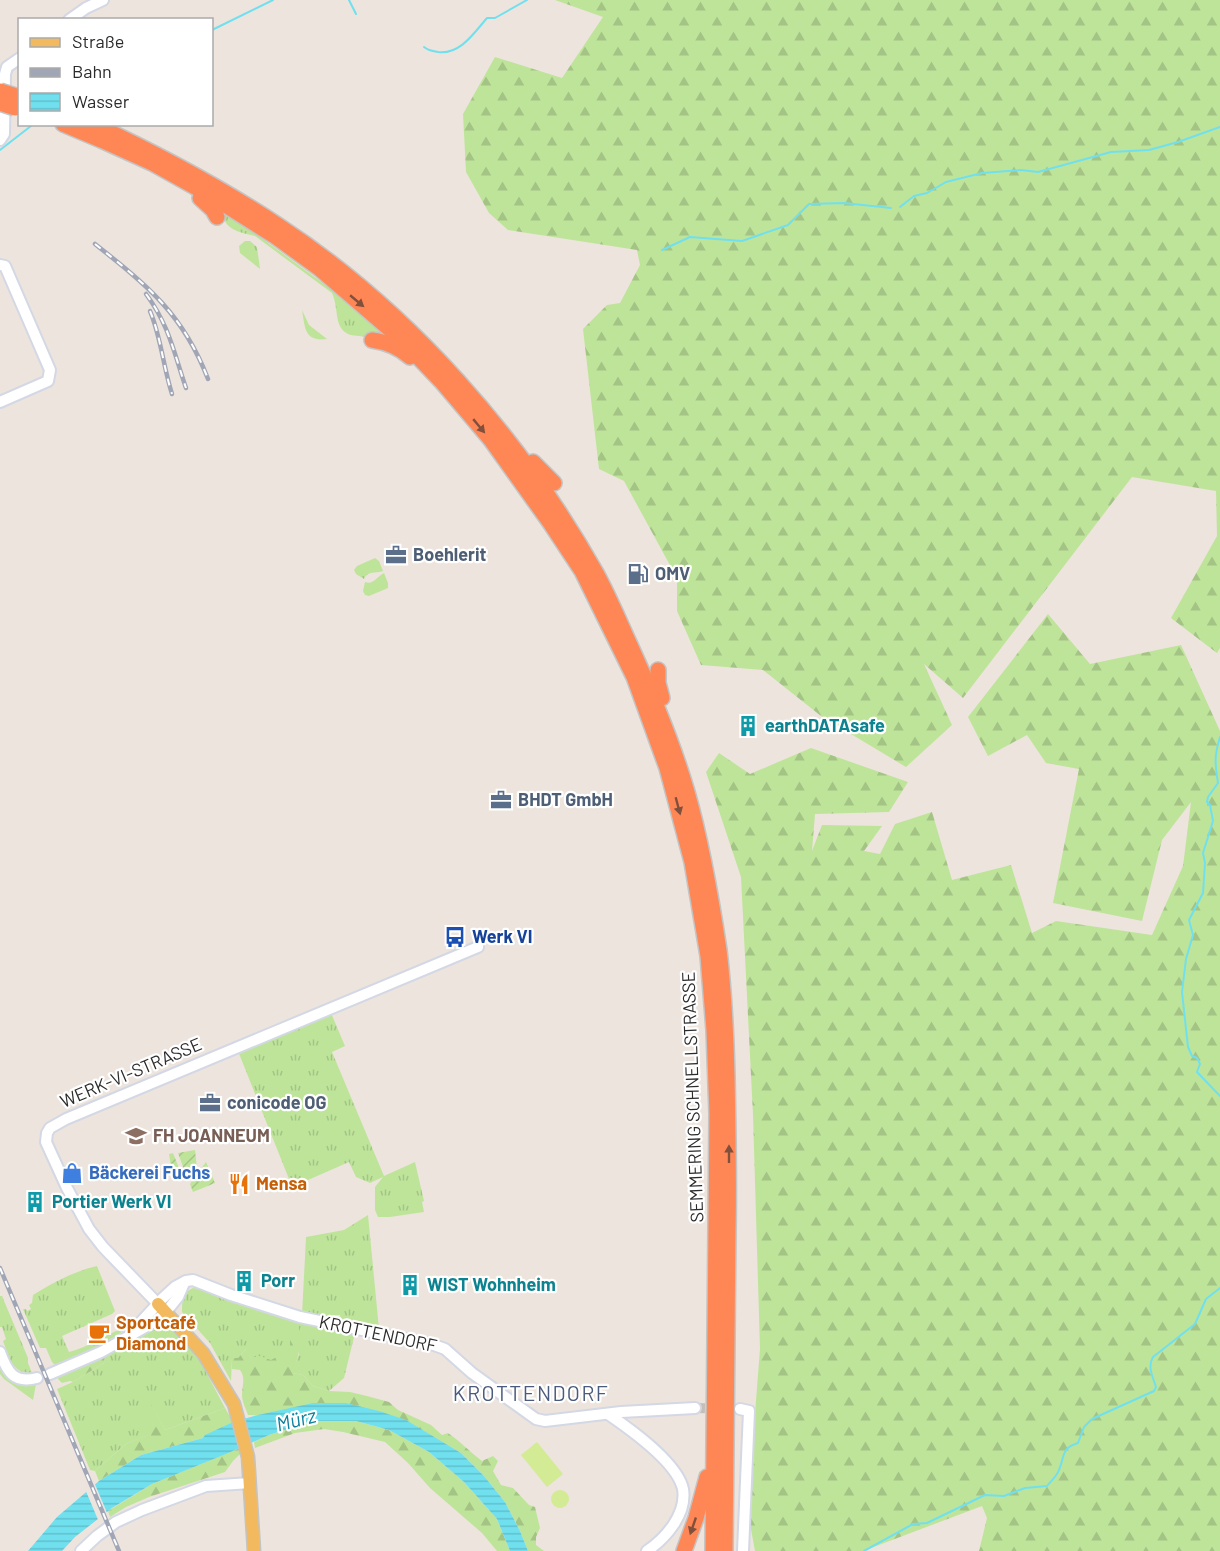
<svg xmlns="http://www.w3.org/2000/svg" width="1220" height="1551" font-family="Barlow,sans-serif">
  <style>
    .grass { fill: url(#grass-tufts) }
    .forest { fill: url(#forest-firs) }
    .garden { fill: url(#garden-furrows) }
    .pitch { fill: #d3eb95 }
    .water { fill: url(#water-rules) }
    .pier { fill: #ede4dd }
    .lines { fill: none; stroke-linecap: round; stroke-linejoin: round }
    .stream { stroke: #70e0ef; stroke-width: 2 }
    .minor-tunnel { stroke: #c6bfb9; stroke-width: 10; stroke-dasharray: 10 5; stroke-linecap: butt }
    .minor-casing { stroke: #d3d8e4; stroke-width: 14 }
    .major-casing { stroke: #c4c4c4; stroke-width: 15 }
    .highway-casing { stroke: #c4c4c4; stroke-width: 18 }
    .minor { stroke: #fff; stroke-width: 10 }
    .major { stroke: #f2b95e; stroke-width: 12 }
    .highway { stroke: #ff8756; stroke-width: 15 }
    .rail-casing { stroke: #a0a6b6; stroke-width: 4.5 }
    .rail { stroke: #fff; stroke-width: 2; stroke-dasharray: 7; stroke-linecap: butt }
    .highway-bridge-casing { stroke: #c4c4c4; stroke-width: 18; stroke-linecap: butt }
    .highway-bridge { stroke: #ff8756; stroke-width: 15 }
    .oneway { fill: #80503c }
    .labels { text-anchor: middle; stroke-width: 4.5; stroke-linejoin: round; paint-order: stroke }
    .service-label { font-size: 18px; font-weight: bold; fill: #4e5e75; stroke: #fff; text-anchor: start }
    .culture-label { font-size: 18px; font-weight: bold; fill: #0d838f; stroke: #fff; text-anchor: start }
    .transit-label { font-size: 18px; font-weight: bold; fill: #164399; stroke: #fff; text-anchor: start }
    .street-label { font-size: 18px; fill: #2b2b2b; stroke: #fff }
    .education-label { font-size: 18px; font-weight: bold; fill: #785e54; stroke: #fff; text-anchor: start }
    .shop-label { font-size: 18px; font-weight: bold; fill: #366cbe; stroke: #fff; text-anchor: start }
    .food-label { font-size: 18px; font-weight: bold; fill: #c56008; stroke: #fff; text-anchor: start }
    .water-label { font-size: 20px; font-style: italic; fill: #0d819e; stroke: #fff }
    .quarter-label { font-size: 21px; letter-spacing: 1.5px; fill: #4b5b7d; stroke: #fff }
  </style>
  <defs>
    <pattern id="grass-tufts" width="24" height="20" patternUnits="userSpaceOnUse" patternTransform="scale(1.5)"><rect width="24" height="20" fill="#bee49a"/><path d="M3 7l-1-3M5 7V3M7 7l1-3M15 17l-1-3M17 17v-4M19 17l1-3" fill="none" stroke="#a3c485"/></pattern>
    <pattern id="forest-firs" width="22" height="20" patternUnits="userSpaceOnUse" patternTransform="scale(1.5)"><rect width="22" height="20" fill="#bee49a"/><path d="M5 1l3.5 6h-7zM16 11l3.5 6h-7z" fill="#a3c485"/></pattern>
    <pattern id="garden-furrows" width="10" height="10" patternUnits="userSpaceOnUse" patternTransform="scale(1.5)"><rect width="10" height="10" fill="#bee49a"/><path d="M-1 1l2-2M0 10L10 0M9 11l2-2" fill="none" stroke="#a3c485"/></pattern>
    <pattern id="water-rules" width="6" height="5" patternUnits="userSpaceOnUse" patternTransform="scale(1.5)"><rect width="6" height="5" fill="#70e0ef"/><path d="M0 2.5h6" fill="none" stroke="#61c0cd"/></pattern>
  </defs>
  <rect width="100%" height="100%" fill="#ede4dd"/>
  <g class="grass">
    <path d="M221,211l35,23 75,55 62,53c-8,-2 -16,-4 -24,-5 -14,-2 -26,1 -31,-16 -2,-10 -2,-19 -6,-28l-77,-57c-17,-4 -30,-6 -34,-25z"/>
    <polygon points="245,241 250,241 257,247 260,269 240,253 239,246"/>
    <path d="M302,310l7,15 18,14c-23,3 -22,-12 -25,-29z"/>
    <path d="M375,558l4,3 4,10c-7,3 -15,-1 -19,8l-8,-5 -2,-4 3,-4z"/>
    <path d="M384,573l4,10v5l-19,8 -4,-1 -2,-4 2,-9c9,3 11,-5 19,-9z"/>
    <polygon points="331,1013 345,1046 332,1052 384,1176 415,1162 424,1201 422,1202 424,1212 390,1217 378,1217 375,1210 375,1187 383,1177 370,1183 356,1177 349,1162 308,1180 293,1189 238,1051"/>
    <polygon points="368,1215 379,1329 341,1323 340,1315 332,1315 333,1321 302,1315 306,1237 344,1230"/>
    <path d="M97,1266l18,45 -3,3 -50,22 7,16c20,-5 38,-18 56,-25l3,1 -28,18 -45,19 -3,-3 -6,-14h-6l-17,-39h3l1,2 4,-2 -2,-4 3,-2 1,-8c19,-12 42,-24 64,-29z"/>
    <path d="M193,1288l7,1 24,10h3l2,-2 126,36 -11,45 -15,13 -16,-5 -10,-11 -11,-2 7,-19 -9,-28v31l-19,3 -20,-2 -5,-9 -8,9 -6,1 -1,22 -21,-38 -28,-31c0,-11 0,-19 11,-24z"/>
    <path d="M0,1296h2l26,62v5l4,10c-20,1 -23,-16 -29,-32l3,-2 -4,-12h-2z"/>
    <polygon points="161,1324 169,1325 178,1330 196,1353 225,1408 165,1430 152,1406 144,1411 152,1434 127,1443 95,1471 90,1470 57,1389 73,1382 104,1363 105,1354 126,1343 129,1344 135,1352 144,1346 139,1337 155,1326"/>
    <path d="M0,1366c7,14 21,23 36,18l-3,16 -29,-21 -4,-5z"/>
  </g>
  <g class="forest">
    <polygon points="555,0 1220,0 1220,648 1217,653 1171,618 1217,536 1216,491 1132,477 963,698 924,664 952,725 906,767 821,716 763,670 701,665 677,611 677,578 624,481 599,469 583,329 607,305 620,303 640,265 637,250 508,230 489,213 466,172 463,114 495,57 562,78 603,17"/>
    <polygon points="1048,614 1090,664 1181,645 1220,731 1220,1551 979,1551 987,1518 982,1506 863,1551 755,1551 750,1524 754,1426 760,1349 753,1115 741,877 706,772 719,753 750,774 811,748 908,782 889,812 815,814 812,851 822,825 882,826 864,851 880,854 895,824 932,812 952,880 1011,865 1032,933 1056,921 1152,935 1183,866 1191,802 1162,840 1142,921 1053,903 1079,769 1046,763 1027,735 988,756 968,717"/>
    <path d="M297,1323c7,16 1,34 -4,50l10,2 10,11 16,5 21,1 17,4 22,6 9,8 33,15 11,10 6,-2c12,8 22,19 34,28l11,-5 5,5 -5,10 8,14 12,3 16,17 6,2 5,21 -4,9v8l8,6h-16l-8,-20 -15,-29 -21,-26 -23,-23 -56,-33 -157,-5c-2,-6 -6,-13 -6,-20 0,-9 4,-17 -2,-25l-8,-1v-11h6l9,-10 4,10 9,-2 11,4 13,-7 6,4v-31z"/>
    <polygon points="105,1354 104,1363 73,1382 70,1381 62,1383 58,1379 58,1374"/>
    <polygon points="152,1405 165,1430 225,1408 233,1422 203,1438 141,1455 99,1481 95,1471 127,1443 151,1434 143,1411"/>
    <polygon points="313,1421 356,1421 389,1430 429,1452 464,1482 497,1519 510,1551 497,1551 482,1533 430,1488 408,1463 385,1442 343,1432 324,1429 295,1433 255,1448 254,1442 269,1435"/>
    <polygon points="240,1448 241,1453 233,1461 225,1472 149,1497 126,1507 110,1517 108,1511 152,1484"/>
  </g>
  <g class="garden">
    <polygon points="195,1150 197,1169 191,1177 187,1178 178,1153"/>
    <polygon points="173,1153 183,1178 173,1179 169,1154"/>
    <polygon points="206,1162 215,1183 193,1192 190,1184"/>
  </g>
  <g class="pitch">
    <polygon points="537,1442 563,1474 547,1487 521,1455"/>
    <circle cx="560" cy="1499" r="9"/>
  </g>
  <polygon class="water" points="313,1403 346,1403 379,1411 406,1420 461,1453 484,1476 505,1502 520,1531 528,1551 510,1551 497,1519 464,1482 429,1452 389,1430 356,1421 313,1421 269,1435 226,1454 152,1484 112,1508 75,1537 62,1551 28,1551 57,1517 99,1481 141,1455 203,1438 205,1435 233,1422 258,1415"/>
  <polygon class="pier" points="94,1482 108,1515 99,1522 85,1489"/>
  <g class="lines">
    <g class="stream">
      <polyline points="349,0 356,14"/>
      <polyline points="212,30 273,0"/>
      <path d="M424,47c5,4 9,4 14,5 22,3 36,-19 49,-34h8l32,-18"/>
      <polyline points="0,150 31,126"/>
      <polyline points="900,207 914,196 927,193 946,182 982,173 1021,170 1038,172 1111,152 1149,150 1178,142 1220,127"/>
      <polyline points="662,250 690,237 742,241 788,225 809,204 844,203 891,208"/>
      <path d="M1220,737c-6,19 -5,27 -2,46l-10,14 -1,5 3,3 3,16 -10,32 2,10 -2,30 -14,27 4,15 -7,24 -4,33 6,55 4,9 5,2 3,6 -3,8 23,24"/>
      <path d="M864,1551l49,-27 14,-1 58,-28 19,1 21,-8 22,-2c4,-5 10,-10 12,-16 6,-14 2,-22 19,-27l6,-16 8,-8 62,-28 2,-4c-3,-10 -9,-20 -3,-30l42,-33 11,-25 14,-11"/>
    </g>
    <polyline class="minor-tunnel" points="695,1408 740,1409"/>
    <defs>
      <g id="minor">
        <polyline points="69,20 86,8 103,0"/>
        <polyline points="0,140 4,134 5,74 7,67 20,58"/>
        <polyline points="0,265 5,266 50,370 48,381 0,402"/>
        <polyline points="158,1304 103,1247 89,1229 67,1188 46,1142 47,1133 50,1128 66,1119 478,947"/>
        <polyline points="130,1334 163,1298 175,1287 186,1281 193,1280 231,1295 300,1317 434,1345 445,1349 472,1373 536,1419 545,1421 621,1412 695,1408"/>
        <path d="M0,1352c7,20 14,32 37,26"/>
        <polyline points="50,1374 101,1352 156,1321 166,1312 178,1297 184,1283"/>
        <polyline points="740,1409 749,1411 743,1551"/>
        <path d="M608,1414c22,15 69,48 75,75 4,25 -17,49 -36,62"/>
        <polyline points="81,1551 97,1536 116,1522 142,1510 206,1486 250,1483"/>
      </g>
      <polyline id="major" points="158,1304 203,1353 234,1404 248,1457 254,1551"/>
      <g id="highway">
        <polyline points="63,124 101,140 152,163 211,196 276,237 320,269 400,338 441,381 491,440 551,524 582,571 634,677 667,768 692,862 708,956 714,1030 717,1114 713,1551"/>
        <path d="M93,124c65,30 127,63 186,102 130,85 241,212 317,347 11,20 20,41 29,61 24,52 46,103 62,158 15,52 24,105 32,158 5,42 7,84 8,127 1,50 2,101 1,152 -1,107 -2,215 -3,322"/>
        <polyline points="200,198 213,210 217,217"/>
        <path d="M372,340c14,2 27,7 38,17"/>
        <polyline points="533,462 554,483"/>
        <polyline points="658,670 658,683 662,698"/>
        <polyline points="684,1551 696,1518 707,1477"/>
      </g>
    </defs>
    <use href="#minor" class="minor-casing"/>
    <use href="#major" class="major-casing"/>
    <use href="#highway" class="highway-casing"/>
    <use href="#minor" class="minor"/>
    <use href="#major" class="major"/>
    <use href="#highway" class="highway"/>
    <defs>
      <g id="rail">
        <path d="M95,244c53,42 88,70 113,135"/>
        <path d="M146,294c23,31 28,59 40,94"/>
        <path d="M150,311c11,26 13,55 22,83"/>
        <polyline points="0,1268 119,1551"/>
      </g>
    </defs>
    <use href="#rail" class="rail-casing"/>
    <use href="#rail" class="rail"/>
    <defs>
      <g id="highway-bridge">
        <polyline points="0,91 16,96"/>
        <polyline points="0,103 15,108"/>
      </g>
    </defs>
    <use href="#highway-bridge" class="highway-bridge-casing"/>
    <use href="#highway-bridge" class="highway-bridge"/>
  </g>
  <defs><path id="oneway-solid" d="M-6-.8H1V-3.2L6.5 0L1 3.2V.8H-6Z" transform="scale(1.5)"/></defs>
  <g class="oneway">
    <use href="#oneway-solid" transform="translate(357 301) rotate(40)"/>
    <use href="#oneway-solid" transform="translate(479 426) rotate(50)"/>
    <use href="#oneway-solid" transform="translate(678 806) rotate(75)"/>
    <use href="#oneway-solid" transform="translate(729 1154) rotate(-90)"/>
    <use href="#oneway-solid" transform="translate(693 1526) rotate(109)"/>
  </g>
  <defs>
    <symbol id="office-bare" viewBox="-9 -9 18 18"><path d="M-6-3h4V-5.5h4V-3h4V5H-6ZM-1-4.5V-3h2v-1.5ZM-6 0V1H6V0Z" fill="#5c6f8a" stroke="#fff" stroke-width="2.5" paint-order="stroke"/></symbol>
    <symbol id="fuel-bare" viewBox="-9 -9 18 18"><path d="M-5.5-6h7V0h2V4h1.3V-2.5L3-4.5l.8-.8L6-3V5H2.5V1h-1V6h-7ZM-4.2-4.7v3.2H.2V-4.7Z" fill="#5c6f8a" stroke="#fff" stroke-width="2.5" paint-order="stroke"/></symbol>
    <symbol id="building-bare" viewBox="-9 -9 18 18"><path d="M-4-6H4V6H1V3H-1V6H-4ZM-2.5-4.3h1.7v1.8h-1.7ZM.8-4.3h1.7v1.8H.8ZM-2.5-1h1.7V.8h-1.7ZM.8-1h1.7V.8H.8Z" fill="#0f9aa8" stroke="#fff" stroke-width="2.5" paint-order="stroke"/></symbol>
    <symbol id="bus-bare" viewBox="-9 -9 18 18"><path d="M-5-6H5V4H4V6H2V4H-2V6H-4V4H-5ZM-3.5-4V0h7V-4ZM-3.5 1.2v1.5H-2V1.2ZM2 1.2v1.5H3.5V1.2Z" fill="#1a4fb4" stroke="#fff" stroke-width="2.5" paint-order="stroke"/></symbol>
    <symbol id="university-bare" viewBox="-9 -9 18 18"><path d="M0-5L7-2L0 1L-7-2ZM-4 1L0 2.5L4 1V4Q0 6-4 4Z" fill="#8d6e63" stroke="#fff" stroke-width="2.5" paint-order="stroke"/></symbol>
    <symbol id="shop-bare" viewBox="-9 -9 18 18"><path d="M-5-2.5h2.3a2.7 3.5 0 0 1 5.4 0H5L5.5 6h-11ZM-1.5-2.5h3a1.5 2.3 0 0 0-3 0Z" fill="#3f7fe0" stroke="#fff" stroke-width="2.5" paint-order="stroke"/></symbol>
    <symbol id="restaurant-bare" viewBox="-9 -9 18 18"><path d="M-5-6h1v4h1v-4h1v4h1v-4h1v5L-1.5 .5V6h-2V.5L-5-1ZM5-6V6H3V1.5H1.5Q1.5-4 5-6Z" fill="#e8710a" stroke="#fff" stroke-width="2.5" paint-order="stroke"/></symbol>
    <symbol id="cafe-bare" viewBox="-9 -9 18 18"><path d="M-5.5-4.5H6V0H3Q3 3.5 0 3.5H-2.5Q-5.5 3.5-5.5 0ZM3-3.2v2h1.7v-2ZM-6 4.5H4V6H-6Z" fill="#e8710a" stroke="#fff" stroke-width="2.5" paint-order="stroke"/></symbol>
  </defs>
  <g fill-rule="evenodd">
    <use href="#office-bare" x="381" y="540" width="30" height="30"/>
    <use href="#fuel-bare" x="623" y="559" width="30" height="30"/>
    <use href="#building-bare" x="733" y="711" width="30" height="30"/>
    <use href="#office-bare" x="486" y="785" width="30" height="30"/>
    <use href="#bus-bare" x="440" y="922" width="30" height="30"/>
    <use href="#office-bare" x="195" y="1088" width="30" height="30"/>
    <use href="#university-bare" x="121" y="1121" width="30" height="30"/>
    <use href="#shop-bare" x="57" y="1158" width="30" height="30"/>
    <use href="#restaurant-bare" x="224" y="1169" width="30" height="30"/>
    <use href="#building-bare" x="20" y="1187" width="30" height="30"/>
    <use href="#building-bare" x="229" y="1266" width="30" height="30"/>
    <use href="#building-bare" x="395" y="1270" width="30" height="30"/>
    <use href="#cafe-bare" x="84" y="1318" width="30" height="30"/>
  </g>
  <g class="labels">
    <g class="service-label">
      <text x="413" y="561">Boehlerit</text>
      <text x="655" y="580">OMV</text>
      <text x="518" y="806">BHDT GmbH</text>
      <text x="227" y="1109">conicode OG</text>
    </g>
    <g class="culture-label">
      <text x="765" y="732">earthDATAsafe</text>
      <text x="52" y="1208">Portier Werk VI</text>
      <text x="261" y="1287">Porr</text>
      <text x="427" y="1291">WIST Wohnheim</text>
    </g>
    <g class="transit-label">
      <text x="472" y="943">Werk VI</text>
    </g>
    <g class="street-label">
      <text transform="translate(131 1073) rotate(-23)" y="6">WERK-VI-STRASSE</text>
      <text transform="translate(693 1097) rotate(-92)" y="6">SEMMERING SCHNELLSTRASSE</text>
      <text transform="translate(378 1334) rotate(12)" y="6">KROTTENDORF</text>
    </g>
    <g class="education-label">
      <text x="153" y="1142">FH JOANNEUM</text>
    </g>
    <g class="shop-label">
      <text x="89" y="1179">Bäckerei Fuchs</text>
    </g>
    <g class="food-label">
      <text x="256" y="1190">Mensa</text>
      <text x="116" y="1329">Sportcafé<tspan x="116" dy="21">Diamond</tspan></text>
    </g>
    <g class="water-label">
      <text transform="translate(296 1420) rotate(-14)" y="7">Mürz</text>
    </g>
    <g class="quarter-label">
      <text x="531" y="1401">KROTTENDORF</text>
    </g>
  </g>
  <rect x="18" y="18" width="195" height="108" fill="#ffffff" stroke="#aaaaaa" stroke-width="1.5"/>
  <rect x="30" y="38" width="30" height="9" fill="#f2b95e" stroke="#aaaaaa" stroke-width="1.5"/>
  <text x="72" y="48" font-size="18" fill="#2b2b2b">Straße</text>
  <rect x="30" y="68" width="30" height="9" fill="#a0a6b6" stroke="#aaaaaa" stroke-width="1.5"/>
  <text x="72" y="78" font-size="18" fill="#2b2b2b">Bahn</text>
  <rect x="30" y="93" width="30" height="18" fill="url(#water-rules)" stroke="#aaaaaa" stroke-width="1.5"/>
  <text x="72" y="108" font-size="18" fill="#2b2b2b">Wasser</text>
</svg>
